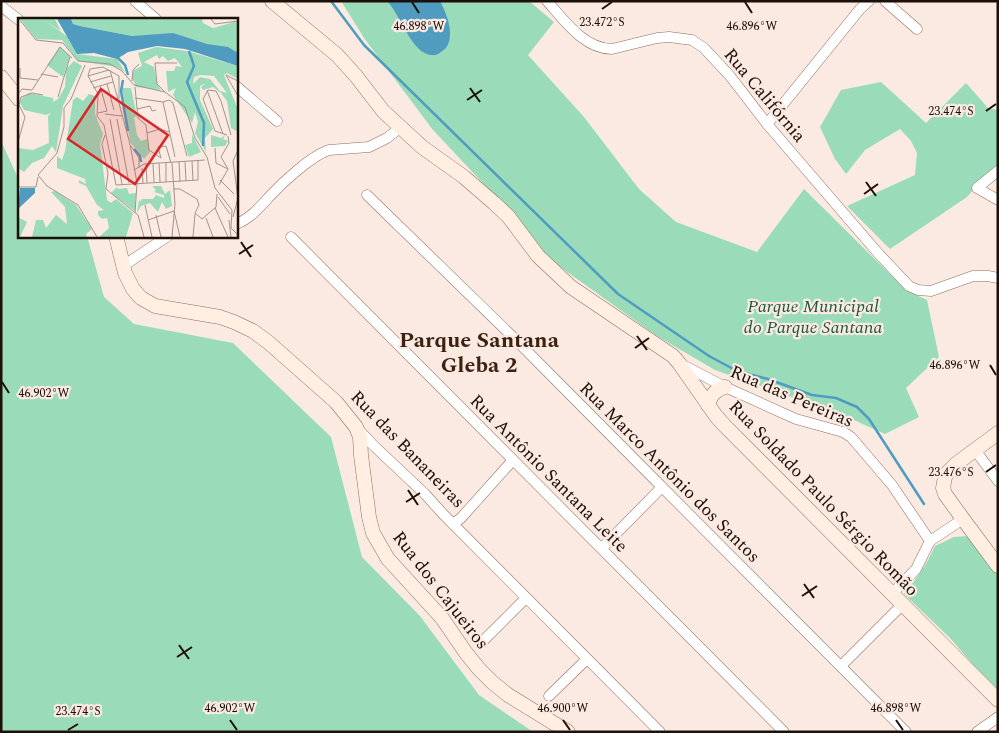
<svg xmlns="http://www.w3.org/2000/svg" width="999" height="733" font-family="Spectral,serif">
  <style>
    .green { fill: #9adcba }
    .water { fill: #4f9cc0 }
    .lines { fill: none; stroke-linecap: round; stroke-linejoin: round }
    .stream { stroke: #4f9cc0; stroke-width: 2.5 }
    .street-casing { stroke: #8f6e5d; stroke-width: 11 }
    .secondary-casing { stroke: #8f6e5d; stroke-width: 15 }
    .street { stroke: #fff; stroke-width: 10 }
    .secondary { stroke: #ffeee1; stroke-width: 14 }
    .ticks { fill: none; stroke: #1d1009; stroke-width: 2 }
    .labels { text-anchor: middle; stroke-width: 4.5; stroke-linejoin: round; paint-order: stroke }
    .street-label { font-size: 18px; fill: #1d1009; stroke: #faeae2 }
    .park-label { font-size: 18px; font-style: italic; fill: #1f583f; stroke: #faeae2 }
    .district-label { font-size: 22px; font-weight: bold; fill: #3d2212; stroke: #faeae2 }
    .inset-river { fill: none; stroke: #4f9cc0; stroke-width: 2.5 }
    .inset-road { fill: none; stroke: #a2938b; stroke-width: 1 }
    .view { fill: #d62828; fill-opacity: 0.15; stroke: #d62828; stroke-width: 2.5 }
    .inset-edge { fill: none; stroke: #1d1009; stroke-width: 2.5 }
    .ticks-label { font-size: 12px; text-anchor: middle; fill: #1d1009; stroke: #faeae2; stroke-width: 4.5; stroke-linejoin: round; paint-order: stroke }
  </style>
  <rect width="100%" height="100%" fill="#faeae2"/>
  <g class="green">
    <polygon points="341,1 529,1 554,22 528,55 584,117 639,189 676,222 757,252 804,189 906,290 927,300 939,357 906,388 919,417 885,434 845,416 715,370 657,336 542,254 494,195 433,130 364,38"/>
    <polygon points="881,82 926,123 966,83 988,108 998,110 998,167 982,180 967,197 890,249 847,206 915,175 917,153 911,141 900,129 865,150 846,174 835,159 820,127 841,90"/>
    <polygon points="1,141 19,180 19,236 87,236 104,297 134,324 233,343 331,437 362,557 420,616 479,695 533,732 1,732"/>
    <path d="M967,536l31,40v113l-3,1 -45,-52 -46,-44c14,-18 22,-28 31,-48l19,-9z"/>
  </g>
  <path class="water" d="M387,1h53c7,13 16,36 5,48 -3,2 -7,6 -10,6 -23,3 -35,-42 -48,-54z"/>
  <g class="lines">
    <polyline class="stream" points="331,1 364,45 618,294 709,356 737,371 768,379 812,395 836,398 857,407 869,419 924,504"/>
    <defs>
      <g id="street">
        <polyline points="135,1 156,19"/>
        <path d="M547,1c17,19 37,48 65,48l45,-11 12,-1 23,3 12,8 26,28 37,48 110,128 32,34 9,4 13,1 42,-15h15l10,2"/>
        <polyline points="885,1 917,29"/>
        <polyline points="1,6 19,20"/>
        <polyline points="236,86 277,121"/>
        <polyline points="767,124 860,9 869,1"/>
        <polyline points="998,171 977,188 998,200"/>
        <polyline points="367,195 512,336 662,487 906,732"/>
        <path d="M236,224c14,-5 24,-17 34,-28 13,-14 41,-40 59,-46l40,-3 18,-9 14,-11"/>
        <polyline points="291,237 784,732"/>
        <polyline points="123,266 168,236"/>
        <polyline points="681,364 725,387 796,419 843,432 851,437 892,485 930,541"/>
        <polyline points="359,430 373,445 425,494 443,514 660,732"/>
        <polyline points="975,450 998,481"/>
        <polyline points="453,524 461,518 513,460"/>
        <polyline points="602,548 662,487"/>
        <polyline points="892,594 916,569 930,541 963,519"/>
        <polyline points="483,641 526,598"/>
        <polyline points="841,666 902,605"/>
        <polyline points="549,696 587,659"/>
        <polyline points="977,732 998,717"/>
      </g>
      <g id="secondary">
        <polyline points="272,1 337,55 356,76 383,111 422,147 464,177 494,203 508,216 538,256 571,287 673,356 679,363 716,416 724,425 998,700"/>
        <polyline points="1,77 19,99"/>
        <polyline points="116,236 125,273 133,289 141,298 155,306 220,317 234,322 253,331 268,342 336,402 356,427 360,437 361,455 369,517 373,533 388,559 442,618 466,653 479,669 492,682 508,695 568,732"/>
        <path d="M708,405c3,-10 7,-15 17,-18"/>
        <polyline points="998,433 956,464 948,472 945,477 943,488 945,494 963,519 998,566"/>
      </g>
    </defs>
    <use href="#street" class="street-casing"/>
    <use href="#secondary" class="secondary-casing"/>
    <use href="#street" class="street"/>
    <use href="#secondary" class="secondary"/>
  </g>
  <path class="ticks" d="M412,2l7,11M745,2l7,11M602,9l10,-7M470,88l10,14M467,100l15,-10M986,111l10,-7M866,182l10,14M864,194l14,-10M241,242l10,15M239,254l14,-9M637,336l10,14M635,348l14,-10M990,365l6,10M2,382l7,11M986,472l10,-7M408,490l10,15M406,502l14,-9M804,584l10,14M802,596l15,-10M179,645l10,14M177,657l15,-10M230,720l7,10M563,720l7,10M896,720l7,10M68,730l10,-6"/>
  <g class="labels">
    <g class="street-label">
      <text transform="translate(765 95) rotate(50)" y="6">Rua Califórnia</text>
      <text transform="translate(792 396) rotate(23)" y="6">Rua das Pereiras</text>
      <text transform="translate(408 449) rotate(46)" y="6">Rua das Bananeiras</text>
      <text transform="translate(670 472) rotate(45)" y="6">Rua Marco Antônio dos Santos</text>
      <text transform="translate(549 473) rotate(45)" y="6">Rua Antônio Santana Leite</text>
      <text transform="translate(824 498) rotate(46)" y="6">Rua Soldado Paulo Sérgio Romão</text>
      <text transform="translate(441 590) rotate(52)" y="6">Rua dos Cajueiros</text>
    </g>
    <g class="park-label">
      <text x="813" y="312">Parque Municipal<tspan x="813" dy="21">do Parque Santana</tspan></text>
    </g>
    <g class="district-label">
      <text x="479" y="347">Parque Santana<tspan x="479" dy="25">Gleba 2</tspan></text>
    </g>
  </g>
  <g transform="translate(18 18)">
    <rect width="220" height="220" fill="#faeae2"/>
    <path d="M2,1h35l6,12 -17,-11 27,19 -4,1h4l6,14 40,5 8,13 -8,-5 -39,-6 -16,-21 -26,-1zM53,1h131l1,4 10,5 25,-7v32l-62,-17h-44l-52,-10 -7,-2zM42,29l10,9 -7,21 -16,-12zM138,29l31,4 51,15v13l-11,-6 -3,2 13,32 1,25 -7,-4 -4,-27 -6,-8 -8,-6 -10,3 -2,-3 5,-4 -6,3v14l13,29 -8,9 1,14 -11,-19 3,-11 -3,-10 -3,11 -19,-28 3,-7 -8,4 -2,-21h8l2,-5 6,1 -7,-9 -7,3 -5,-5 -4,3 -2,-4 -13,7 10,5 3,17 4,6 -25,-3 -4,-10 2,-7 8,-4 -4,-13zM182,57l14,1 13,17 -7,-2 -10,-12 -10,-2 -7,7 1,-7zM56,43l8,5 -19,40 -7,46 -4,-6 -8,12 -12,5 -8,9 -6,-4v-20l15,2 16,-7 -1,-27 3,-3 -5,2 -22,-5 -4,-7 2,-5 7,-5 24,5v4l5,-3 7,-12 1,-18zM104,70h9l6,28 -3,1 3,18 4,6 6,-2 3,13 -6,7 -14,-17zM71,76l6,2v18l8,20 -3,10 7,56 4,3 5,-4 17,14 -7,24h-27l10,-9 -2,-10 -5,1 -4,-4v-4l6,-1 -7,-5 -11,-19 -7,-3v-3l7,4 -1,-5 -28,-11v-12l5,4 3,-9 8,-51 4,-3 6,4zM174,116l9,18 -12,5 -4,-12 7,-2zM193,117l10,3 4,-3 -2,4 5,2 -3,5 -14,1zM134,168h9l4,8 5,-4 2,16 -6,3 -4,-7 -4,10 -8,-9 -9,3 -4,7 2,-14 1,3 2,-3h11l3,-4 8,3v-3l-10,-3 2,-2zM99,169l1,2 9,-1 2,6 7,-1 -1,18 -24,-18zM37,173l21,14 16,24 -6,5 1,3h-55l4,-17h7l3,8 10,-13 11,9 -2,-17 -14,-15zM0,199l9,5 -7,15h-2z" fill="#9adcba" fill-rule="evenodd"/>
    <path d="M39,1h14l2,5 7,2 52,10 41,-3 34,11 21,3 10,6v13l-53,-17 -28,-3 -29,6 -11,7 -23,-6 -17,1zM2,170h15v5l-17,16z" fill="#4f9cc0"/>
    <path class="inset-river" d="M171,33l5,15 -7,16 17,41 -1,23M99,39l8,8 3,10M105,62l-2,11 7,40M116,131l6,7 1,6"/>
    <path class="inset-road" d="M1,1l17,21 27,3 15,18 32,3 12,7 12,14 31,7 20,15 10,31 12,19 8,31 17,22 -1,18 7,7M193,1l4,5 23,-3M67,47l-14,34 -7,9v19l-7,26 -19,22 9,11 31,19 19,32M2,50v10l18,2M92,52l20,74 7,39 -2,30M23,56l17,3M70,58l21,-6M114,63l1,-11 6,-6M220,63l-12,-6 12,21M72,64l21,-6M89,66l7,26M117,69l3,31 8,7 3,25 12,8 -3,-11 8,-1 5,17M75,70l20,-6M189,72l16,44M146,73l-7,-7 -2,-21h22M0,76l4,-5 10,1 28,-43 12,11M40,79l12,-40M117,80l28,4M101,81v-23l-16,-9 -13,2 -2,7 10,18 -1,22 7,9 12,60 82,-5v-20M145,84l6,-2 4,3 14,53M145,84l12,55M119,91l13,-3 2,5 4,-1M80,95l9,-2 -7,-25M87,96l17,2M92,101l12,65M99,101l12,64M129,115l13,-4 9,3M87,117l-3,9 6,29 -2,16 32,26 6,22M209,117l-12,-4 -12,-32 5,-9 8,1 5,10 10,34M0,124l7,-25 -6,-12 2,-8 11,-4 11,2M113,128l8,12v10M197,130l1,15 12,6M174,143l1,20M161,144l1,20M167,144l1,19M141,145l1,19M148,145v19M128,146l1,19M135,146l1,18M124,150l1,15M116,152l10,-6 61,-4M202,162l14,14M201,167l9,-16 -7,-12 8,-14 -1,-7M0,169h18l2,-10M155,171h7l17,10 2,6 -4,8 7,6 14,-12 1,-13M200,179l12,17M127,187l7,32M197,190l13,29M138,197l5,22M215,199l5,-19 -5,-37 5,-11M188,200l7,19M130,202l26,-9 6,26M211,202l2,17M154,219l3,-33 -3,-41M175,219l2,-23"/>
    <path class="view" d="M83,71l67,46 -33,49 -67,-45z"/>
    <rect width="220" height="220" class="inset-edge"/>
  </g>
  <g class="ticks-label">
    <text x="602" y="26">23.472°S</text>
    <text x="419" y="30">46.898°W</text>
    <text x="752" y="30">46.896°W</text>
    <text x="951" y="115">23.474°S</text>
    <text x="955" y="369">46.896°W</text>
    <text x="44" y="397">46.902°W</text>
    <text x="951" y="476">23.476°S</text>
    <text x="230" y="712">46.902°W</text>
    <text x="563" y="712">46.900°W</text>
    <text x="896" y="712">46.898°W</text>
    <text x="78" y="715">23.474°S</text>
  </g>
  <rect width="999" height="733" fill="none" stroke="#1d1009" stroke-width="5"/>
</svg>
